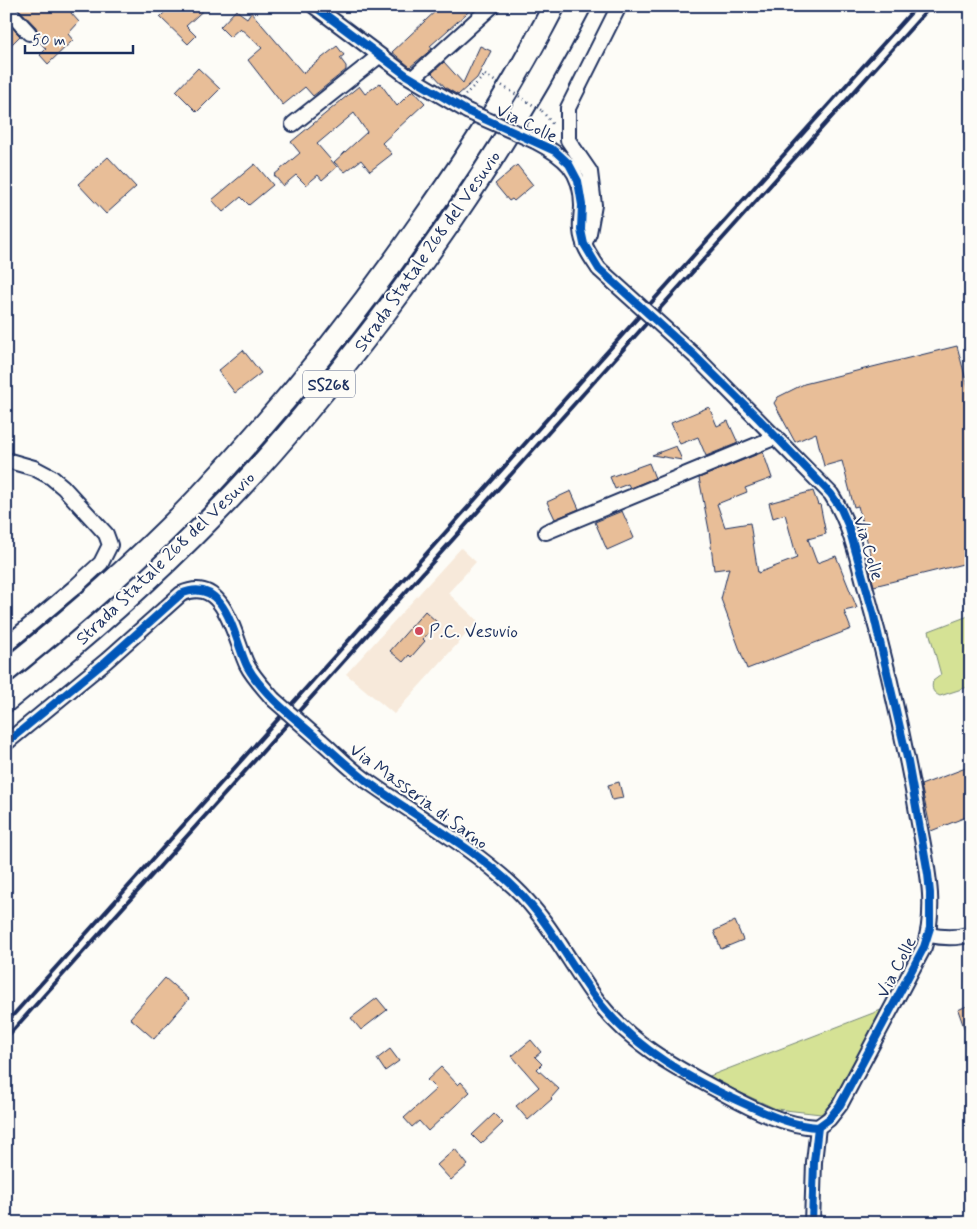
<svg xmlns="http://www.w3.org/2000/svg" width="977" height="1229" font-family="Mynerve,sans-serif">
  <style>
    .built { fill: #f7e9da }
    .green { fill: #d5e295; stroke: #78887a }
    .building { fill: #e8be98; stroke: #1b2f5e }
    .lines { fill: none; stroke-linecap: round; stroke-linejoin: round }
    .minor-casing { stroke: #1b2f5e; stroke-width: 18 }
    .highway-casing { stroke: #1b2f5e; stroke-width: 25 }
    .path { stroke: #1b2f5e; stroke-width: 2.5; stroke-dasharray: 1 4; stroke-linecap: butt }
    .minor { stroke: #fdfcf7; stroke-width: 14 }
    .highway { stroke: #fdfcf7; stroke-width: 21 }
    .rail { stroke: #1b2f5e; stroke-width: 4 }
    .minor-bridge-casing { stroke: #1b2f5e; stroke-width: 18; stroke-linecap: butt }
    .path-bridge { stroke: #1b2f5e; stroke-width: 2.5; stroke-dasharray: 1 4; stroke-linecap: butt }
    .minor-bridge { stroke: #fdfcf7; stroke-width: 14 }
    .cycleway-casing { stroke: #fdfcf7; stroke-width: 11 }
    .cycleway { stroke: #0057b8; stroke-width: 8 }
    .poi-dot { fill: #d1495b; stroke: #fdfcf7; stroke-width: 2 }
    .labels { text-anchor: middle; stroke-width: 4; stroke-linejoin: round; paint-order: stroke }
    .shield { fill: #fdfcf7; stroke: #5f6c8c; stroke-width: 1 }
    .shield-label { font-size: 16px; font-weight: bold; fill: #1b2f5e }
    .street-label { font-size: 18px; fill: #1b2f5e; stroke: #fdfcf7 }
    .poi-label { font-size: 18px; fill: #1b2f5e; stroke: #fdfcf7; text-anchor: start }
  </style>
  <rect width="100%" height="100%" fill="#fdfcf7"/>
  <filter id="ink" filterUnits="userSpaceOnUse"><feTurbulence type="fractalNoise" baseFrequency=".02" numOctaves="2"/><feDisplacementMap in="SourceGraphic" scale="10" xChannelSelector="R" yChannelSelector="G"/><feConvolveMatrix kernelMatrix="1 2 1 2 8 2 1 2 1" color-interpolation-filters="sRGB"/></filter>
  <g filter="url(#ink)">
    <polygon class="built" points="461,548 476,562 448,593 478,621 394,714 346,674"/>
    <g class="green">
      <path d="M971,615v71l-31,10c-7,-3 -9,-7 -7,-15l8,-6 -12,-44z"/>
      <polygon points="881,1010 839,1094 821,1114 776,1109 707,1077"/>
    </g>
    <g class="building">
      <polygon points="16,6 76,6 71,13 79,22 68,34 73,40 48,64 40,55 46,49 36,38 38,32 36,27"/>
      <polygon points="171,6 208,6 186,26 196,36 188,44 160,17"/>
      <polygon points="441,6 475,6 430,46 432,49 410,67 392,52"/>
      <polygon points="236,10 247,18 251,12 303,73 337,46 344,55 340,58 346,66 346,70 313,96 305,87 283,105 248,60 262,48 240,28 230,37 220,27"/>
      <polygon points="6,21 20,36 6,50"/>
      <polygon points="480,46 491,51 477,78 458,95 446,88 432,73 444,62 463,83"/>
      <polygon points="198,68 220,89 197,112 176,91"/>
      <polygon points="380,83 397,106 413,90 425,103 382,143 392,154 370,171 361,160 345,172 334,162 367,132 354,113 317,144 337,167 322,180 318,175 306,185 296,175 283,186 274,175 300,153 291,142 359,86 365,94"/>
      <polygon points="108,157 136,187 106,214 78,184"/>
      <polygon points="255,164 273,185 249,205 241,197 223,212 212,200"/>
      <polygon points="517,165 533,185 514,201 512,199 509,201 495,184"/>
      <polygon points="957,346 971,398 971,562 874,586 869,568 874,567 858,506 854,507 842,461 824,466 816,433 795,442 774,403 778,397 804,384"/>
      <polygon points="243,350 261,373 235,393 218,371"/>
      <polygon points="709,407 717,426 728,421 738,443 706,456 698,437 680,444 671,423"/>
      <polygon points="676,446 682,460 652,455"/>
      <polygon points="763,452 772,478 745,488 747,492 717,504 725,527 750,523 758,573 797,558 785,514 773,518 769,503 813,491 818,505 820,504 826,534 808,539 817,563 836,556 857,608 844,611 851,629 747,669 721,599 729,568 714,570 709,530 699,478"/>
      <polygon points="649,463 655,478 630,488 628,484 615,489 610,477"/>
      <polygon points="571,491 579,509 555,519 547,502"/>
      <polygon points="622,511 634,538 607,550 595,522"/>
      <polygon points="425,611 438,623 423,639 425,641 411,657 409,655 403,662 390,651"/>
      <polygon points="971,766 971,815 931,831 921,785"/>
      <polygon points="619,782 623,798 612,800 608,785"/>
      <polygon points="735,921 743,940 721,949 714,931"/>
      <polygon points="165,978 189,999 154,1039 130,1018"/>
      <polygon points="377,998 387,1010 361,1030 351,1018"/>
      <polygon points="971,1004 971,1042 969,1042 958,1010"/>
      <polygon points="531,1040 541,1052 535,1057 542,1064 537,1069 559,1089 551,1098 552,1099 528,1120 516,1106 539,1087 512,1056"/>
      <polygon points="390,1049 399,1061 385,1071 377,1059"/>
      <polygon points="441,1067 458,1085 461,1082 470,1092 428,1131 419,1121 412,1127 404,1118 436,1089 427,1080"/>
      <polygon points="494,1114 503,1123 481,1144 472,1135"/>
      <polygon points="455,1149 468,1165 451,1180 437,1165"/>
    </g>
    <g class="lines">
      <defs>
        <g id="minor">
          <polyline points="314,6 406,75 467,111"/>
          <polyline points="6,8 29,33"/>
          <polyline points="413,78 492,6"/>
          <polyline points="293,124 379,56"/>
          <path d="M535,141c29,15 47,29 47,65 0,8 -2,16 -1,24 1,15 10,27 18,39"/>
          <polyline points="584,244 589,233 594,205 590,172 568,140 568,108 619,6"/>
          <path d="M695,356l136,138c19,29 26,63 35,96 20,69 36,140 49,211 5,31 13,62 15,93 1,19 0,36 -6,53l-84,158 -11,14 -11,8 -4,35 -2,61"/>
          <polyline points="6,460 34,468 51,477 63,487 106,534 110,545 101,563 75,587 6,645"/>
          <polyline points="546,532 776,437"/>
          <path d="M321,741c16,14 31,30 49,42 48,34 100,63 144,104 33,31 54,73 80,109 33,46 80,71 129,97 29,16 62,33 95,34"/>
          <path d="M6,743l100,-82 75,-67c44,-20 53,44 66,71 6,12 17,23 26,34"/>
          <path d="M929,935c14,3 27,4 42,-1"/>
        </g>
        <g id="highway">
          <path d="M6,671c67,-54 132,-110 191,-172 81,-86 155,-177 222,-274 50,-70 96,-142 135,-219"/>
          <path d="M6,701c73,-58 143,-119 207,-185 60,-61 114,-127 166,-195 75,-99 144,-204 201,-315"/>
        </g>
      </defs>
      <use href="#minor" class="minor-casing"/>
      <use href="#highway" class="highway-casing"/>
      <g class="path">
        <polyline points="465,95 485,75"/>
        <polyline points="542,111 554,126"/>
      </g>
      <use href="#minor" class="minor"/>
      <use href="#highway" class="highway"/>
      <g class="rail">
        <polyline points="6,1023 917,6"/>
        <polyline points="6,1038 931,6"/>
      </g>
      <defs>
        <g id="minor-bridge">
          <polyline points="467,111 535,141"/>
          <polyline points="599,269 695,356"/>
          <polyline points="273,699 321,741"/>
        </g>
      </defs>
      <use href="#minor-bridge" class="minor-bridge-casing"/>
      <polyline class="path-bridge" points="485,75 541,110"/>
      <use href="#minor-bridge" class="minor-bridge"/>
      <defs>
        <g id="cycleway">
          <polyline points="314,6 406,75 467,111 555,151 569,164 578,181 582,205 581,230 584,244 599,269 695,356 759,419 831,494 841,509 848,525 873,612 908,762 928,874 930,893 930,928 924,947 840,1105 829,1119 818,1127 814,1162 812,1223"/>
          <path d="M6,743l100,-82 75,-67c45,-20 53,45 66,72 6,11 17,24 27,34 14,14 30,26 45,40 16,14 32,29 49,42 49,36 104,64 148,107 32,31 52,72 79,108 38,52 99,85 157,110 22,10 43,19 66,20"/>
        </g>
      </defs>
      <use href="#cycleway" class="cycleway-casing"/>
      <use href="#cycleway" class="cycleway"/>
    </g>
  </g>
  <circle class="poi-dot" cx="419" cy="631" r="5"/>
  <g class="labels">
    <rect class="shield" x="303" y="370.5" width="52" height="27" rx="4"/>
    <g class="shield-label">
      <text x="329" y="390">SS268</text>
    </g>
    <g class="street-label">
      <text transform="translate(527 123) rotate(26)" y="6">Via Colle</text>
      <text transform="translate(427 251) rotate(-55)" y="6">Strada Statale 268 del Vesuvio</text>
      <text transform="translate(869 548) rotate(73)" y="6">Via Colle</text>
      <text transform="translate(165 558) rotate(-44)" y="6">Strada Statale 268 del Vesuvio</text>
      <text transform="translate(419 796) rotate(36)" y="6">Via Masseria di Sarno</text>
      <text transform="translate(896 967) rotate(-63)" y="6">Via Colle</text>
    </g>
    <g class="poi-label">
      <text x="429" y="637">P.C. Vesuvio</text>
    </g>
  </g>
  <rect width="977" height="1229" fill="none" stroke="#fdfcf7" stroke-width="25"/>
  <rect x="12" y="12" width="952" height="1204" fill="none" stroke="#1b2f5e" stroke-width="2" filter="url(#ink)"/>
  <path d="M25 45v8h108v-8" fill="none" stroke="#1b2f5e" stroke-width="2.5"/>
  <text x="32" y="45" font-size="15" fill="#1b2f5e" stroke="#fdfcf7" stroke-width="4" paint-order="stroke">50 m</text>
</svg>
